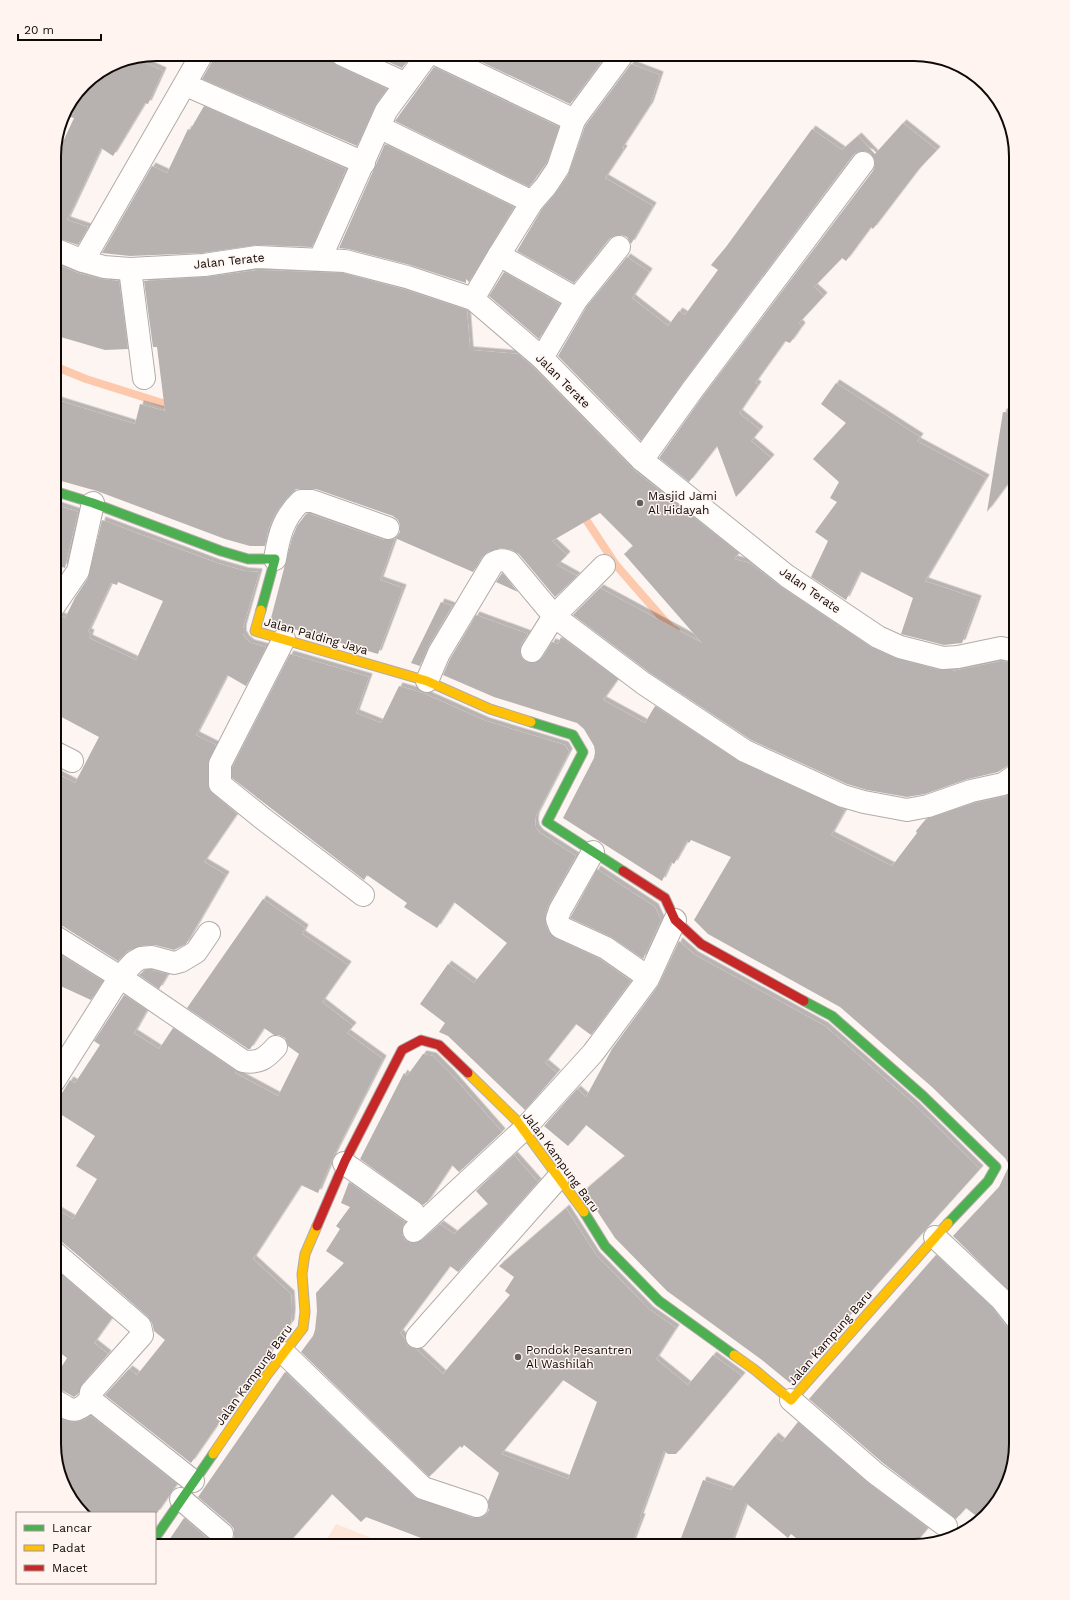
<svg xmlns="http://www.w3.org/2000/svg" width="1070" height="1600" font-family="'Work Sans',sans-serif">
  <style>
    .green { fill: #fde5d8 }
    .lines { fill: none; stroke-linecap: round; stroke-linejoin: round }
    .stream { stroke: #fdc9ac; stroke-width: 8 }
    .building { fill: #b7b2af; fill-rule: evenodd; filter: url(#shadow) }
    .street-casing { stroke: #b1aca9; stroke-width: 24 }
    .fast-casing { stroke: #b1aca9; stroke-width: 11 }
    .slow-casing { stroke: #b1aca9; stroke-width: 11 }
    .jam-casing { stroke: #b1aca9; stroke-width: 11 }
    .street { stroke: #fffefd; stroke-width: 22 }
    .fast { stroke: #4caf50; stroke-width: 9 }
    .slow { stroke: #ffc107; stroke-width: 9 }
    .jam { stroke: #c62828; stroke-width: 9 }
    .poi-dot { fill: #615c5a; stroke: #fff4ef; stroke-width: 1.5 }
    .labels { text-anchor: middle; stroke-width: 3; stroke-linejoin: round; paint-order: stroke }
    .street-label { font-size: 12px; fill: #0e0a08; stroke: #fff4ef }
    .poi-label { font-size: 12px; fill: #0e0a08; stroke: #fff4ef; text-anchor: start }
    .rim { fill: none; stroke: #0e0a08; stroke-width: 2 }
  </style>
  <defs>
    <filter id="shadow"><feDropShadow dx="3.5" dy="-3.5" stdDeviation="0" flood-color="#0004"/></filter>
  </defs>
  <rect width="100%" height="100%" fill="#fcf5f2"/>
  <polygon class="green" points="336,1524 392,1546 323,1546"/>
  <g class="lines">
    <g class="stream">
      <polyline points="54,366 86,379 175,407"/>
      <polyline points="581,512 616,565 671,628 676,631"/>
    </g>
  </g>
  <g class="building">
    <polygon points="214,54 329,54 331,61 336,65 387,89 375,106 357,146 202,79 213,60"/>
    <polygon points="371,54 412,54 402,68"/>
    <polygon points="465,54 601,54 605,57 570,104"/>
    <polygon points="135,58 163,71 148,104 145,103 113,156 101,148 67,220 88,227 78,245 54,237 54,161 74,118 63,115 84,84 117,62"/>
    <polygon points="631,64 660,75 650,105 622,148 624,149 605,178 653,206 631,244 627,237 621,235 614,236 609,239 574,283 517,251 542,209 555,194 568,175 585,126"/>
    <polygon points="434,67 559,127 547,162 529,187 395,121"/>
    <polygon points="204,106 346,169 312,247 257,245 203,253 130,256 102,253 152,166 167,173 188,129 190,130"/>
    <polygon points="903,123 937,150 918,170 873,229 871,227 846,261 842,258 814,287 824,296 799,323 802,326 790,343 785,341 755,383 758,385 739,413 760,430 751,441 771,458 736,497 717,446 689,482 659,458 703,396 873,171 875,164 874,158 870,153 864,151 858,152 853,155 683,382 641,441 558,356 587,306 627,257 649,272 632,298 668,326 679,311 685,315 718,270 711,265 726,247 812,129 842,150 858,136 875,154"/>
    <polygon points="385,144 514,207 469,282 466,279 466,283 410,265 348,249 339,248"/>
    <polygon points="54,263 78,273 101,279 119,281 128,349 105,350 54,335"/>
    <polygon points="258,270 343,273 403,289 467,310 470,350 518,354 533,367 634,470 739,553 734,559 750,563 780,586 835,623 835,625 840,626 871,647 895,658 940,670 953,670 953,671 1001,661 1016,663 1016,763 1009,765 998,772 968,779 925,794 907,797 867,790 847,784 751,740 650,673 573,615 600,588 702,643 624,554 633,546 600,513 552,541 567,555 557,565 577,576 555,597 519,554 512,550 501,548 488,552 482,557 473,572 395,538 380,580 403,588 378,654 270,622 292,538 297,526 306,514 310,514 384,540 390,540 396,538 400,532 400,525 398,520 393,516 316,489 296,489 286,499 275,514 268,530 265,546 250,546 225,539 97,491 54,479 54,399 135,424 140,404 165,411 157,347 153,347 144,281 205,277"/>
    <polygon points="504,272 560,304 539,339 489,296"/>
    <polygon points="836,383 920,437 917,441 986,478 925,581 978,599 962,643 944,645 901,634 913,598 860,571 846,600 811,577 828,541 815,532 837,502 830,498 839,482 813,459 846,423 821,404"/>
    <polygon points="1003,412 1016,413 1016,473 987,512"/>
    <polygon points="54,504 78,512 65,568 54,564"/>
    <path d="M102,520l115,43 28,8 14,1 -16,56v6l3,5 5,4 15,4 -20,39 -19,-11 -31,60 20,10 -8,19 1,26 28,24 -33,48 22,13 -40,69 -12,6 -19,-5 -15,1 -12,5 -10,10 -57,-36 -7,-1v-152l21,11 24,-46 -45,-24v-95l7,-2 4,2 10,-20 13,-20zM118,582l45,19 -27,59 -47,-22 2,-5 -3,-1 23,-49 6,2z"/>
    <polygon points="502,573 518,592 496,582"/>
    <polygon points="441,602 452,606 428,647 420,666 411,663"/>
    <polygon points="476,615 528,634 521,644 520,651 521,657 526,662 531,663 537,662 542,658 552,642 558,644 561,637 618,679 603,700 645,723 655,706 740,762 845,810 831,835 892,866 917,833 916,831 926,819 974,803 1006,796 1016,790 1016,1298 953,1236 999,1187 1008,1168 1008,1163 1005,1158 932,1087 840,1007 708,934 694,920 731,857 691,840 689,843 687,841 674,864 671,862 662,881 563,818 594,758 595,752 594,746 584,729 577,723 494,697 443,675 450,659"/>
    <polygon points="290,654 369,677 356,713 381,723 399,686 423,693 486,721 565,745 569,752 536,816 535,822 536,828 540,833 576,856 549,904 545,915 545,923 549,932 555,938 600,959 631,981 591,1035 576,1024 545,1063 557,1073 525,1110 448,1036 439,1032 445,1023 420,1004 448,964 474,983 507,943 454,902 437,928 404,907 407,903 367,875 364,880 232,778 232,767"/>
    <polygon points="597,869 655,907 661,920 643,959 611,937 570,918"/>
    <polygon points="263,899 305,928 302,934 348,965 322,1002 353,1026 347,1033 383,1059 334,1155 318,1193 301,1185 253,1259 291,1294 292,1312 291,1323 257,1368 191,1463 105,1395 129,1369 137,1375 165,1340 154,1331 152,1323 148,1317 80,1257 62,1242 54,1240 54,1208 73,1219 97,1179 76,1166 95,1136 54,1110 54,1106 70,1080 75,1083 100,1045 94,1041 124,995 147,1010 134,1033 159,1049 173,1028 236,1071 235,1073 278,1096 299,1054 288,1046 285,1038 279,1035 274,1035 264,1028 250,1049 248,1049 187,1008"/>
    <polygon points="679,941 695,955 825,1026 915,1105 980,1169 926,1229 790,1383 762,1360 667,1291 615,1238 584,1191 625,1156 586,1125 568,1146 544,1126 577,1089 586,1097 612,1049 658,986"/>
    <polygon points="54,951 103,981 91,1000 54,983"/>
    <polygon points="145,970 151,970 168,974 159,989 139,975"/>
    <polygon points="423,1054 433,1056 451,1074 502,1132 459,1172 452,1165 428,1201 423,1205 360,1159 404,1073 407,1076"/>
    <path d="M514,1155l24,27 -80,90 -8,-6 -50,67 5,6 3,7 8,3 27,25 67,-79 -5,-4 9,-14 -15,-11 67,-58 30,47 54,55 26,18 -20,31 32,26 25,-30 29,21 -66,78h-8l-4,-3 -24,66h2l-11,29h-189l-76,-29 -5,5 -29,-28 -46,52h-60l5,-4 3,-5v-8l-4,-5 -32,-27 87,-125 130,125 58,21h7l6,-3 3,-5 -1,-9 11,-28 -35,-28 -2,3 -2,-2 -31,31 -128,-125 12,-16 2,-6 2,-19 -1,-18 28,-30 -18,-12 14,-22 -4,-3 14,-19 -9,-4 8,-21 56,40 -3,6v6l3,6 6,3h5l6,-3 18,-16 14,10 34,-30 -12,-13zM563,1380l34,22 -29,77 -67,-25z"/>
    <polygon points="936,1255 993,1308 1006,1326 1011,1329 1016,1330 1016,1444 1002,1495 979,1518 966,1508 956,1519 883,1463 809,1399"/>
    <polygon points="61,1274 112,1318 94,1343 108,1354 82,1384 78,1394 74,1397 60,1389 54,1388 54,1379 67,1358 54,1348 54,1280"/>
    <polygon points="54,1415 64,1420 74,1422 81,1421 91,1416 177,1484 157,1513 86,1513 68,1495 54,1444"/>
    <polygon points="798,1422 867,1482 928,1528 913,1546 806,1546 791,1534 788,1538 746,1503 730,1546 678,1546 703,1480 731,1490 775,1436 782,1442"/>
    <polygon points="184,1518 214,1544 219,1546 165,1546"/>
  </g>
  <g class="lines">
    <defs>
      <g id="street">
        <polyline points="341,54 406,84"/>
        <polyline points="436,54 574,120"/>
        <polyline points="186,85 364,163"/>
        <polyline points="379,127 532,202"/>
        <polyline points="54,249 83,261 104,267 130,269 204,265 257,257 345,261 407,277 473,299 542,358 642,460 787,576 878,637 900,647 943,658 958,657 1001,648 1016,651"/>
        <polyline points="499,255 577,299"/>
        <polyline points="320,259 386,111 428,54"/>
        <polyline points="83,261 202,54"/>
        <polyline points="130,269 144,378"/>
        <polyline points="473,299 499,255 532,202 546,186 558,168 574,120 622,55"/>
        <polyline points="542,358 577,299 619,247"/>
        <polyline points="642,460 693,389 863,163"/>
        <path d="M275,559c4,-24 8,-41 26,-58h11l76,27"/>
        <polyline points="604,566 554,616 643,683 745,751 843,796 864,802 907,810 928,806 971,791 1003,784 1016,775"/>
        <polyline points="54,606 78,571 93,503"/>
        <polyline points="284,639 220,764 220,784 262,818 363,895"/>
        <path d="M427,681l12,-28 54,-90c6,-3 10,-4 16,-1l45,54 -22,35"/>
        <polyline points="54,752 72,761"/>
        <polyline points="593,852 560,910 557,919 560,927 606,948 639,971"/>
        <path d="M209,933l-13,19 -15,9 -7,2 -22,-6 -11,1 -7,4 -14,15 123,84c16,3 23,-3 33,-14"/>
        <polyline points="54,1081 120,977 54,936"/>
        <polyline points="344,1163 413,1212"/>
        <polyline points="414,1231 523,1130 593,1053 648,979 675,920"/>
        <polyline points="935,1237 1002,1300 1016,1318"/>
        <polyline points="54,1252 140,1326 142,1335 91,1392 90,1398 91,1400 193,1481"/>
        <polyline points="417,1337 558,1178"/>
        <polyline points="284,1353 423,1488 477,1506"/>
        <path d="M54,1400c19,11 19,15 37,0"/>
        <polyline points="791,1400 875,1473 946,1526"/>
        <polyline points="181,1499 222,1534"/>
      </g>
      <g id="fast">
        <polyline points="54,491 93,503 221,551 248,559 275,559 261,610"/>
        <polyline points="531,722 573,735 583,752 547,822 623,871"/>
        <polyline points="804,1001 832,1016 923,1096 996,1167 988,1181 948,1223"/>
        <polyline points="584,1212 605,1246 659,1301 734,1355"/>
        <polyline points="155,1538 213,1454"/>
      </g>
      <g id="slow">
        <polyline points="261,610 255,631 427,681 490,709 531,722"/>
        <polyline points="468,1073 517,1121 584,1212"/>
        <polyline points="734,1355 755,1370 791,1400 948,1223"/>
        <polyline points="213,1454 267,1375 303,1328 305,1312 302,1274 305,1254 317,1226"/>
      </g>
      <g id="jam">
        <polyline points="623,871 665,898 675,920 701,944 804,1001"/>
        <polyline points="317,1226 345,1161 402,1050 421,1040 439,1045 468,1073"/>
      </g>
    </defs>
    <use href="#street" class="street-casing"/>
    <use href="#fast" class="fast-casing"/>
    <use href="#slow" class="slow-casing"/>
    <use href="#jam" class="jam-casing"/>
    <use href="#street" class="street"/>
    <use href="#fast" class="fast"/>
    <use href="#slow" class="slow"/>
    <use href="#jam" class="jam"/>
  </g>
  <g class="poi-dot">
    <circle cx="640" cy="503" r="4"/>
    <circle cx="518" cy="1357" r="4"/>
  </g>
  <g class="labels">
    <g class="street-label">
      <text transform="translate(229 261) rotate(-6)" y="4">Jalan Terate</text>
      <text transform="translate(563 381) rotate(45)" y="4">Jalan Terate</text>
      <text transform="translate(810 590) rotate(35)" y="4">Jalan Terate</text>
      <text transform="translate(316 636) rotate(16)" y="4">Jalan Palding Jaya</text>
      <text transform="translate(561 1162) rotate(54)" y="4">Jalan Kampung Baru</text>
      <text transform="translate(830 1338) rotate(-49)" y="4">Jalan Kampung Baru</text>
      <text transform="translate(254 1375) rotate(-54)" y="4">Jalan Kampung Baru</text>
    </g>
    <g class="poi-label">
      <text x="648" y="500">Masjid Jami<tspan x="648" dy="14">Al Hidayah</tspan></text>
      <text x="526" y="1354">Pondok Pesantren<tspan x="526" dy="14">Al Washilah</tspan></text>
    </g>
  </g>
  <path d="M0 0H1070V1600H0ZM156 61H914A95 95 0 0 1 1009 156V1444A95 95 0 0 1 914 1539H156A95 95 0 0 1 61 1444V156A95 95 0 0 1 156 61Z" fill="#fff4ef" fill-rule="evenodd"/>
  <path class="rim" d="M156 61H914A95 95 0 0 1 1009 156V1444A95 95 0 0 1 914 1539H156A95 95 0 0 1 61 1444V156A95 95 0 0 1 156 61Z"/>
  <rect x="16" y="1512" width="140" height="72" fill="#fff4ef" stroke="#9f9693"/>
  <rect x="24" y="1525" width="20" height="6" fill="#4caf50" stroke="#9f9693"/>
  <text x="52" y="1532" font-size="12" fill="#0e0a08">Lancar</text>
  <rect x="24" y="1545" width="20" height="6" fill="#ffc107" stroke="#9f9693"/>
  <text x="52" y="1552" font-size="12" fill="#0e0a08">Padat</text>
  <rect x="24" y="1565" width="20" height="6" fill="#c62828" stroke="#9f9693"/>
  <text x="52" y="1572" font-size="12" fill="#0e0a08">Macet</text>
  <path d="M18 34v6h83v-6" fill="none" stroke="#0e0a08" stroke-width="2"/>
  <text x="24" y="34" font-size="12" fill="#0e0a08" stroke="#fff4ef" stroke-width="3" paint-order="stroke">20 m</text>
</svg>
